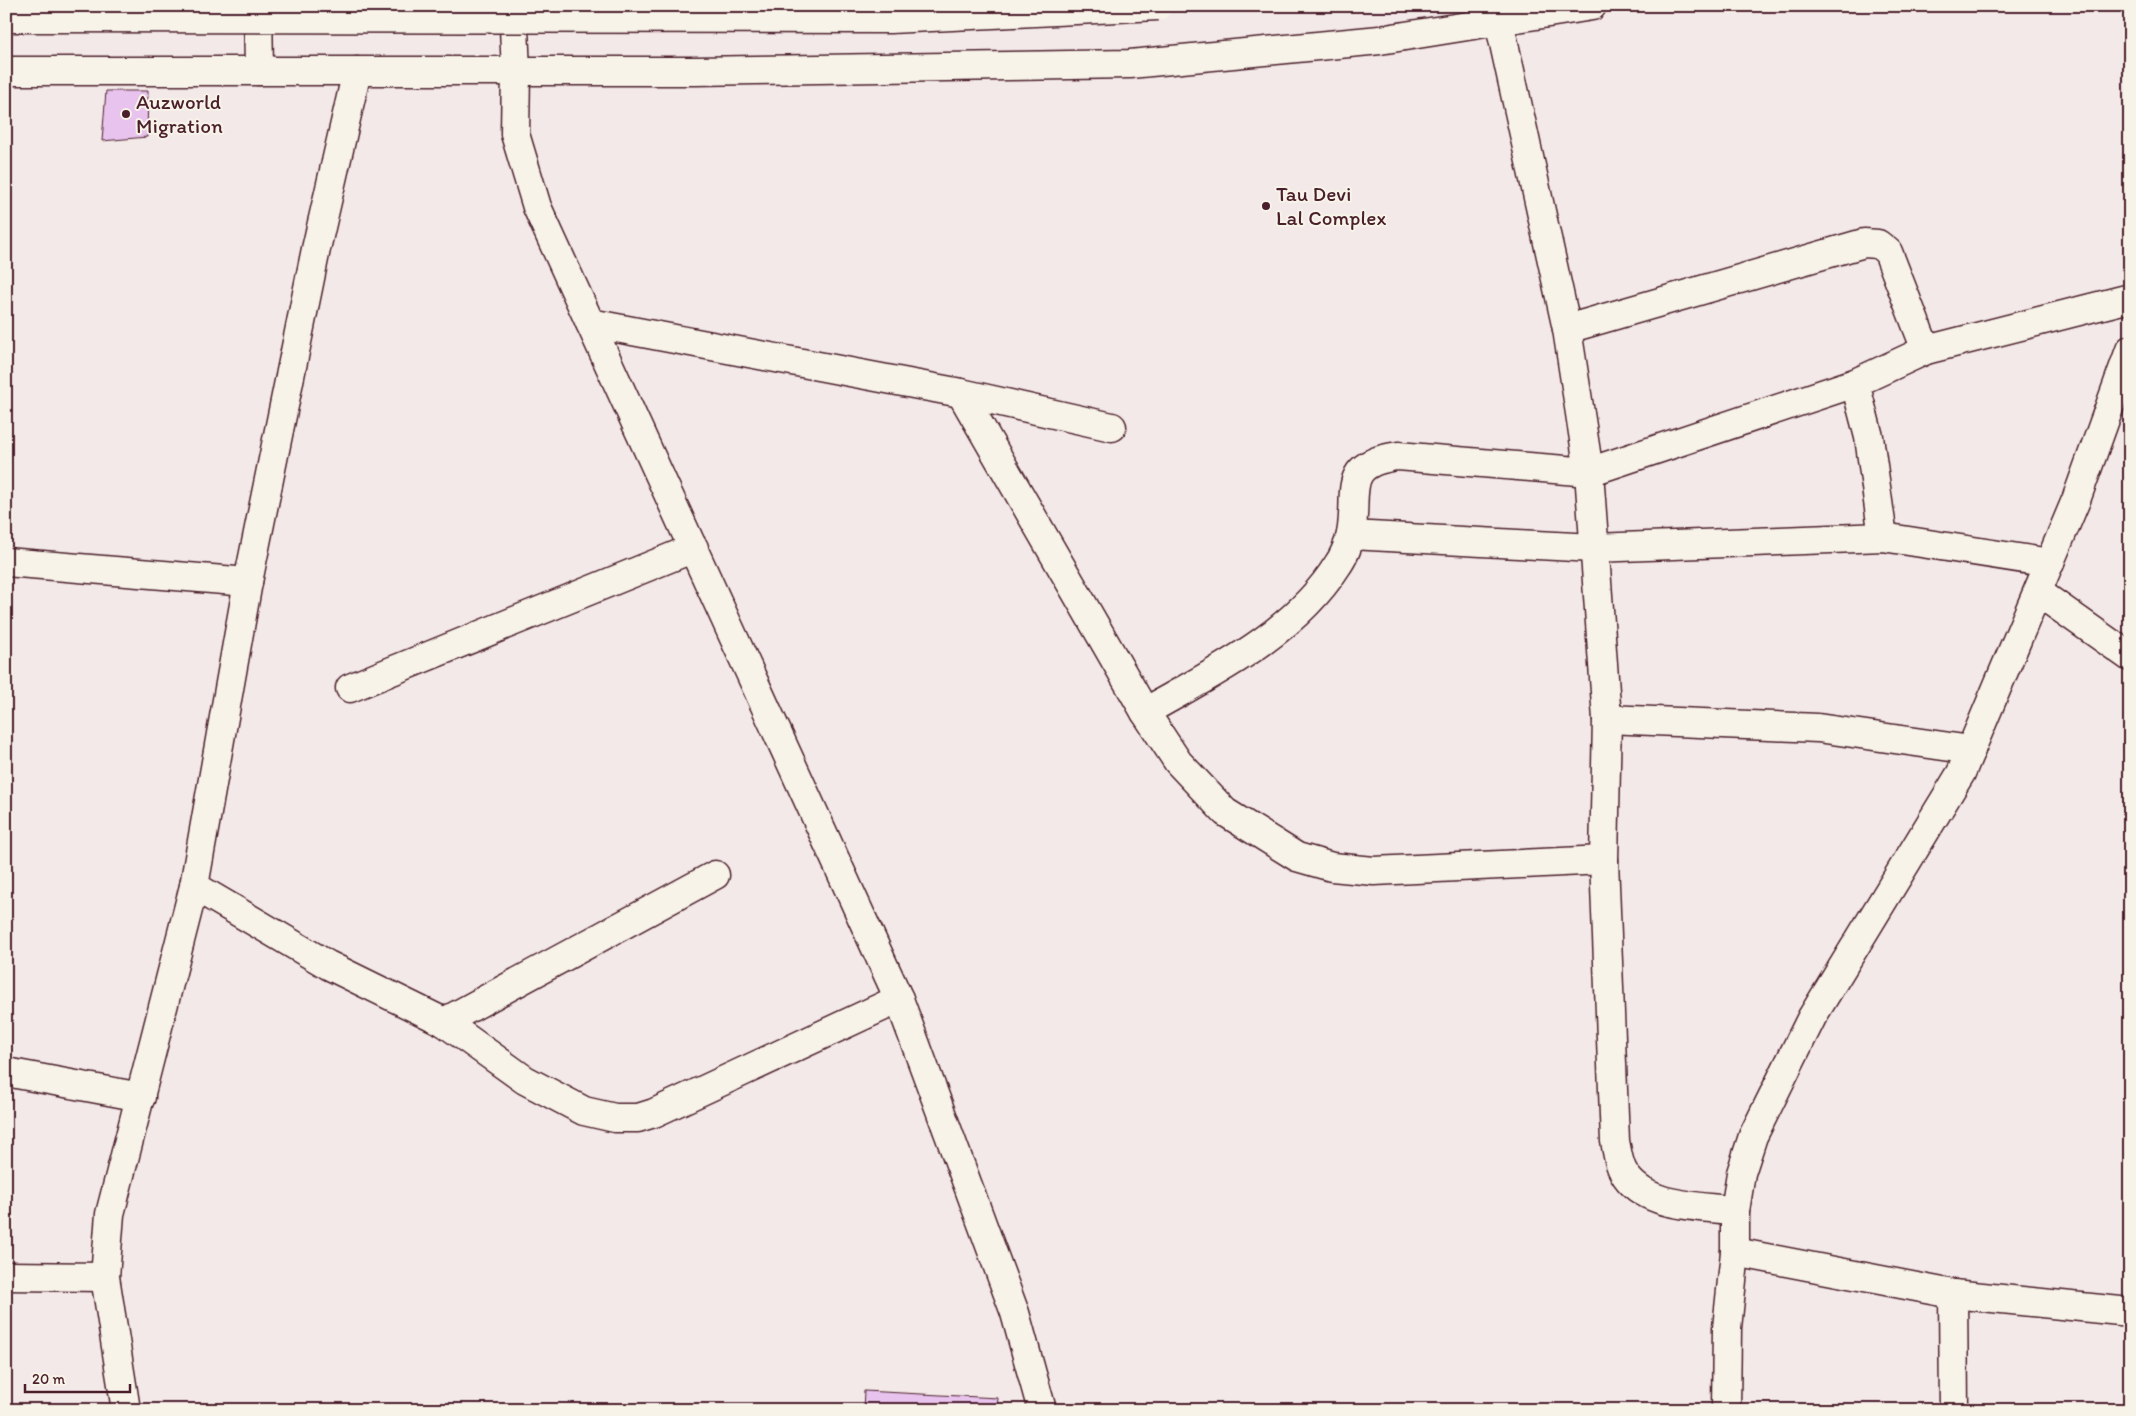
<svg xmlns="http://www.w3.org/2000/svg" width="2136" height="1416" font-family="Itim,sans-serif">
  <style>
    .building { fill: #e8c3ed; stroke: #4a1f2b }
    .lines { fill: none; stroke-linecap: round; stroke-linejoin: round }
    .minor-casing { stroke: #4a1f2b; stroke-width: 31 }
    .trunk-casing { stroke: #4a1f2b; stroke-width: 31 }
    .minor { stroke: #f7f3e8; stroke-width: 28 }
    .trunk { stroke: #f7f3e8; stroke-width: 28 }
    .motorway-bridge-casing { stroke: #4a1f2b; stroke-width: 31; stroke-linecap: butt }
    .motorway-bridge { stroke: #f7f3e8; stroke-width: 28 }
    .poi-dot { fill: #4a1f2b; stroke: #f7f3e8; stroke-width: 2 }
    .labels { text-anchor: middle; stroke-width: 4; stroke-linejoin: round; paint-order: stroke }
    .poi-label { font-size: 21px; fill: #4a1f2b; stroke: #f7f3e8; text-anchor: start }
  </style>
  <rect width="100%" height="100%" fill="#f4e9e9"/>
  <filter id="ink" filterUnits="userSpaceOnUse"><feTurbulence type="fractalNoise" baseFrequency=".02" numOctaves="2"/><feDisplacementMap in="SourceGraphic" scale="10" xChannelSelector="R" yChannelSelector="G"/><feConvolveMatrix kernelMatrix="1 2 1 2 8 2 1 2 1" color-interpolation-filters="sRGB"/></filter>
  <g filter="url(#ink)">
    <g class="building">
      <polygon points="106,91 148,91 147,137 102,141"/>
      <polygon points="864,1391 998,1398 997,1410 863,1410"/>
    </g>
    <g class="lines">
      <defs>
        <g id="minor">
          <path d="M1499,21l68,308 22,143 18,247 -3,141 11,281c2,9 3,21 8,30 20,37 74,34 112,40"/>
          <polyline points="516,71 515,134 537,207 899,999 1015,1313 1042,1410"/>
          <polyline points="590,323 961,393 1112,427"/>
          <polyline points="1567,329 1864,243 1878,244 1888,252 1926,350"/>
          <polyline points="1855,383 1869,437 1883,537"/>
          <polyline points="961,393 1145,712 1178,762 1225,812 1297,857 1332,867 1374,871 1604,860"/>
          <polyline points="1351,535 1594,548 1883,537 2050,563"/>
          <polyline points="6,562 248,582"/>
          <polyline points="2038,592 2130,657"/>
          <polyline points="350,688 694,548"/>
          <path d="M1145,712c68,-39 149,-78 192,-146 6,-8 12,-22 14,-32 8,-42 -12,-70 47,-78l191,16 266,-89 71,-33 204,-52"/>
          <polyline points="1607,719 1818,728 1971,750"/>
          <polyline points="194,886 328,965 444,1022 525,1080 584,1111 615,1118 638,1118 654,1113 899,999"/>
          <polyline points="444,1022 715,875"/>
          <polyline points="6,1072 141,1097"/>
          <polyline points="1735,1252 1953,1294 2130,1312"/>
          <polyline points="6,1276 105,1277"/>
          <polyline points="1953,1294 1954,1410"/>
          <polyline points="126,1410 105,1277 110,1214 194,886 248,582 316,249 357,71"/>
          <polyline points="1726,1410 1727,1328 1735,1252 1735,1211 1741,1173 1753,1136 1812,1017 1961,773 2076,500 2130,350"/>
        </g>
        <g id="trunk">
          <polyline points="258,6 259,71"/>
          <polyline points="513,6 516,71"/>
          <polyline points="6,71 696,71 1130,64 1380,40 1592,6"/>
        </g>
      </defs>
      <use href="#minor" class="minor-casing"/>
      <use href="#trunk" class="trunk-casing"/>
      <use href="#minor" class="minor"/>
      <use href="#trunk" class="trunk"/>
      <defs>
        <polyline id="motorway-bridge" points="6,18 890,19 1158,6"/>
      </defs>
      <use href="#motorway-bridge" class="motorway-bridge-casing"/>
      <use href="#motorway-bridge" class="motorway-bridge"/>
    </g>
  </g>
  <g class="poi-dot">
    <circle cx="126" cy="114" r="5"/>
    <circle cx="1266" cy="206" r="5"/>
  </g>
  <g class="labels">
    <g class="poi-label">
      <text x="136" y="109">Auzworld<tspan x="136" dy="24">Migration</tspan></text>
      <text x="1276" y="201">Tau Devi<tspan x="1276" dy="24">Lal Complex</tspan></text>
    </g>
  </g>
  <rect width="2136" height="1416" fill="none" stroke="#f7f3e8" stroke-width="25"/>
  <rect x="12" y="12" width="2111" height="1391" fill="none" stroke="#4a1f2b" stroke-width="2" filter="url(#ink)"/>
  <path d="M25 1384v8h105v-8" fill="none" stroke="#4a1f2b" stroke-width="2.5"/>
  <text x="32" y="1384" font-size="15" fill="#4a1f2b" stroke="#f7f3e8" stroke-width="4" paint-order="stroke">20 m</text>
</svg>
